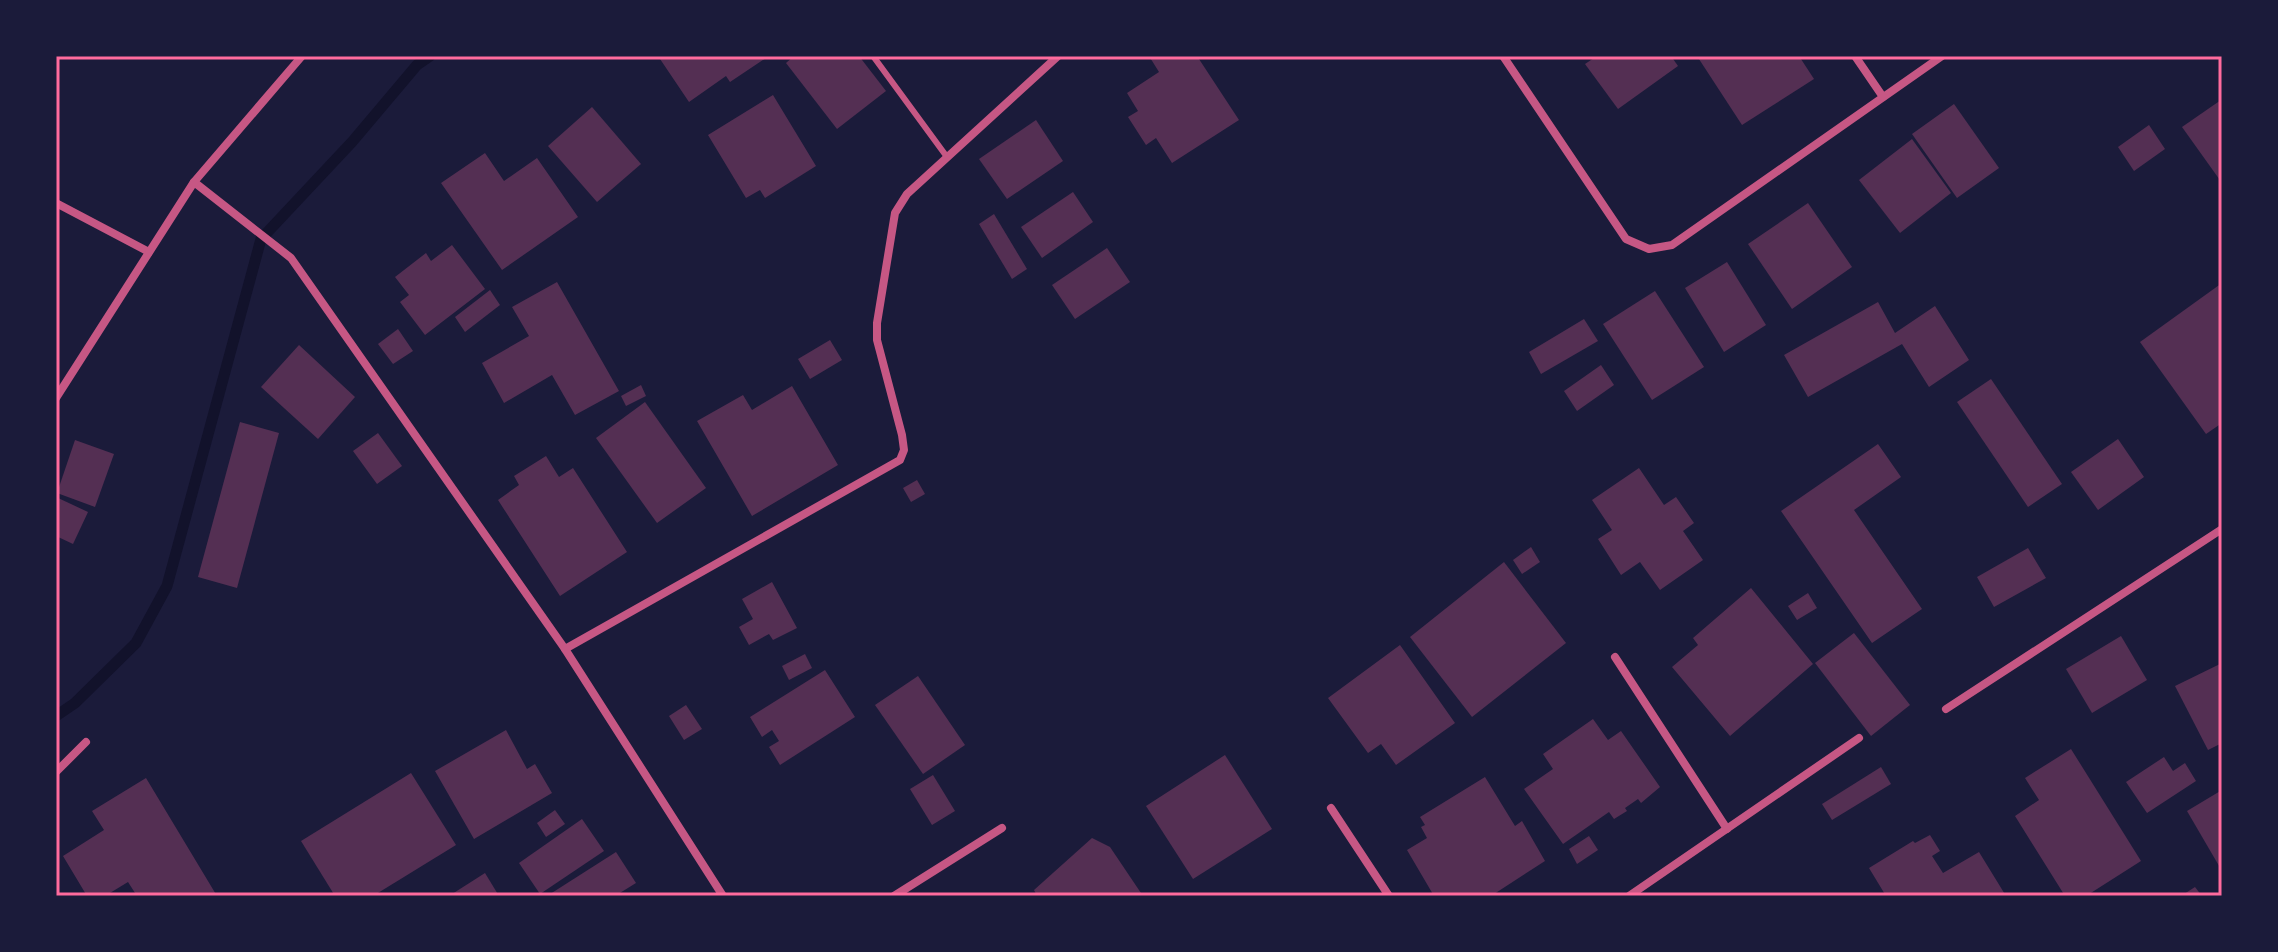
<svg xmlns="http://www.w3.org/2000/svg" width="2278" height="952" font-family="'PT Serif',serif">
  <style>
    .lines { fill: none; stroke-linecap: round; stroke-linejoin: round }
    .stream { stroke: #12122b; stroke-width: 11 }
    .building { fill: #542f53 }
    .service { stroke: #c65784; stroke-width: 6 }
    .minor { stroke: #c65784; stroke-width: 8 }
    .neatline { fill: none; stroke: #ff6b9d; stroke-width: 3 }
  </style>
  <rect width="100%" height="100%" fill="#1b1b3a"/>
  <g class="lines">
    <polyline class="stream" points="56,716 75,703 136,643 167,586 261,239 352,142 417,65 430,56"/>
  </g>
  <g class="building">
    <polygon points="658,56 769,56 730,82 726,76 689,102"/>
    <polygon points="794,56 859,56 886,91 837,129 786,63"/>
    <polygon points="1149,56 1197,56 1239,120 1172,163 1156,138 1146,145 1128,117 1138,111 1127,93 1159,72"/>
    <polygon points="1597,56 1671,56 1678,66 1618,109 1585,64"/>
    <polygon points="1697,56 1799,56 1814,79 1742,125"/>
    <polygon points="773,95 816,166 765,198 760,190 746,198 708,135"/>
    <polygon points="2221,100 2222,102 2222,183 2182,127"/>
    <polygon points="1954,104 1999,168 1957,198 1912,134"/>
    <polygon points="592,107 641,164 597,202 548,146"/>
    <polygon points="1036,120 1063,161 1007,199 979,159"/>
    <polygon points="2149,125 2165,149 2134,171 2118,147"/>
    <polygon points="1912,139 1951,193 1900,233 1859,180"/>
    <polygon points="485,153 504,181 537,158 578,217 502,270 441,183"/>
    <polygon points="1073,192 1093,222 1042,258 1021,227"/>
    <polygon points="1808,203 1852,267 1792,309 1748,244"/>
    <polygon points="994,214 1027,269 1012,279 979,224"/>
    <polygon points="452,245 485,289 425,335 400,302 409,295 395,277 426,253 431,261"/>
    <polygon points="1107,248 1130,282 1075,319 1052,285"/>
    <polygon points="1727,262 1766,325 1724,352 1685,288"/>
    <polygon points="557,282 619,391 575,415 552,375 504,403 482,363 529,336 512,307"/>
    <polygon points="2222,283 2222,423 2206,434 2140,342"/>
    <polygon points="490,290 500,305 465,332 455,317"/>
    <polygon points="1655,291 1704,367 1652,400 1603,324"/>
    <polygon points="1878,302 1895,333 1935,306 1969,360 1929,387 1902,344 1808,397 1784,355"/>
    <polygon points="1584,319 1598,341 1541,374 1529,352"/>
    <polygon points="398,329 413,351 393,364 378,344"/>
    <polygon points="830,340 842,360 810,379 798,359"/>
    <polygon points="299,345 355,397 318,439 261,387"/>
    <polygon points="1601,365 1614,385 1577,411 1564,391"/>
    <polygon points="1991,379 2062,484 2028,507 1957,402"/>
    <polygon points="641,385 646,396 626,406 621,396"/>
    <polygon points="792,386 838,465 752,516 697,421 743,395 752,410"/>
    <polygon points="645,402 706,488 657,523 596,438"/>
    <polygon points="240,422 279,433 237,588 198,577"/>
    <polygon points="378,433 402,466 377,484 353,451"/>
    <polygon points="2118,439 2144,477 2098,510 2071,472"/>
    <polygon points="75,440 114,454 95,507 57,493"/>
    <polygon points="1878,444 1901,477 1854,510 1922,609 1872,643 1781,511"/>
    <polygon points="546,456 559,477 573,468 627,552 560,596 498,500 519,485 514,476"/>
    <polygon points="1639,468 1664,505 1676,497 1694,523 1683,531 1703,560 1660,590 1640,562 1621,575 1598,539 1612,530 1592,500"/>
    <polygon points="917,480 925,494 911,502 903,488"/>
    <polygon points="56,497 88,512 73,544 56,536"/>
    <polygon points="1531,547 1540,562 1522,574 1513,560"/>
    <polygon points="2028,548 2046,578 1994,607 1977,577"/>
    <polygon points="1504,562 1566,643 1472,717 1410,637"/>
    <polygon points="772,582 797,628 773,640 769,634 749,645 739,627 753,619 742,599"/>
    <polygon points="1751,588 1813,664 1730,736 1672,667 1698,645 1693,638"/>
    <polygon points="1808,593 1817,608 1797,620 1788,606"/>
    <polygon points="1854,633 1910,705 1871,736 1815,663"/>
    <polygon points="2121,636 2147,680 2092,713 2066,669"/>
    <polygon points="1400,645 1455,723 1396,765 1381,744 1368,753 1328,698"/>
    <polygon points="805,654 812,668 789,680 782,666"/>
    <polygon points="2222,663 2222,743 2208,750 2175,686"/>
    <polygon points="825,670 855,717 780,765 769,747 779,741 772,730 762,737 750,717"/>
    <polygon points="918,676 965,745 923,774 875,705"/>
    <polygon points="686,705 702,729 684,740 669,716"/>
    <polygon points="1593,719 1608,740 1621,731 1660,787 1641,803 1638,799 1625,808 1627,811 1614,819 1609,812 1563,844 1524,789 1553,769 1543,754"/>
    <polygon points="506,730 527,769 535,764 552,793 474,839 435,771"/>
    <polygon points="2071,749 2141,861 2086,896 2065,896 2015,816 2039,800 2025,778"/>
    <polygon points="1225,755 1272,829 1193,879 1146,806"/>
    <polygon points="2164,757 2173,771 2185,763 2196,781 2147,813 2126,782"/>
    <polygon points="1881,767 1891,784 1832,820 1822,804"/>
    <polygon points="411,773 456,845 373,896 335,896 301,841"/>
    <polygon points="933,775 955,811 932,825 910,789"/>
    <polygon points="1485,777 1515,826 1522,821 1545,861 1491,896 1434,896 1407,850 1427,838 1421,827 1425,825 1420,817"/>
    <polygon points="146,778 217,896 137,896 128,882 105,896 87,896 63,856 104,830 92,811"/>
    <polygon points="2222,790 2222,871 2187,811"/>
    <polygon points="555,810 565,824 546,837 537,823"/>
    <polygon points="582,819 604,851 540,894 519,863"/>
    <polygon points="1930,835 1940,851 1932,856 1943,873 1979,852 2006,896 1886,896 1869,868 1913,841 1915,843"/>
    <polygon points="1589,836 1598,850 1577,864 1569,849"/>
    <polygon points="1092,838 1110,847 1143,896 1037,896 1034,890"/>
    <polygon points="616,852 636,883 615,896 547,896"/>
    <polygon points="485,873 499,896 449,896"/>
    <polygon points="2195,887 2202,896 2181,896"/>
  </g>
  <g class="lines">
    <polyline class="service" points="873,56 947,157"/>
    <g class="minor">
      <polyline points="1503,56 1626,239 1649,249 1672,245 1942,56"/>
      <polyline points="1855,56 1883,97"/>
      <polyline points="194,182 291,258 565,649"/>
      <polyline points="56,203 149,252"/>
      <polyline points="56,398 194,182 302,56"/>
      <polyline points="1615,657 1727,829"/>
      <polyline points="1946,709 2222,529"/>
      <polyline points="56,772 86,742"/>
      <polyline points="1331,808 1389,896"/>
      <polyline points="723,896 565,649 900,460 904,450 902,435 877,340 877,323 895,213 907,194 1058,56"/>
      <polyline points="894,896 1002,828"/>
      <polyline points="1629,896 1859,738"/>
    </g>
  </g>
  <rect width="2278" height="952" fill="none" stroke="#1b1b3a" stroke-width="116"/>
  <rect x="58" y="58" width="2162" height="836" class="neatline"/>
</svg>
